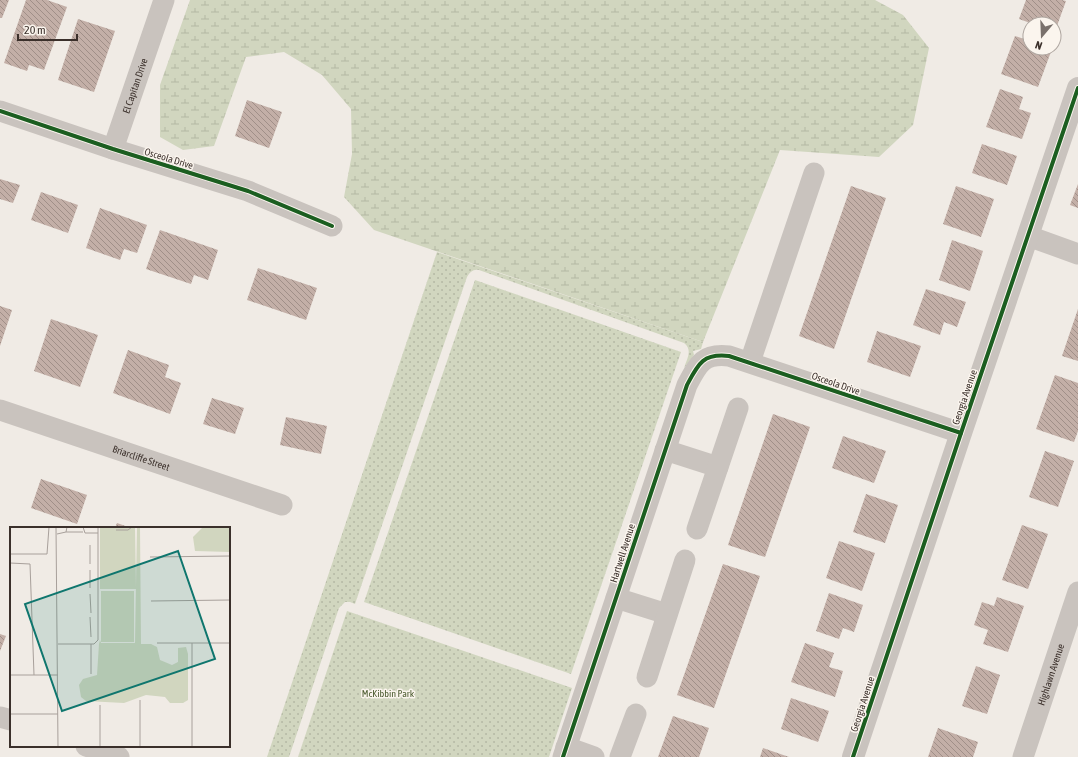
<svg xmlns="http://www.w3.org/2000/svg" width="1078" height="757" font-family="'Asap Condensed',sans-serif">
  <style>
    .green { fill: url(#green-dots) }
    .wetland { fill: url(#wetland-marsh) }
    .building { fill: url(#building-back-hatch) }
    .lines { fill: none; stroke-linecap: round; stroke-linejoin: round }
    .minor { stroke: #c9c3be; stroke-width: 21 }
    .tertiary { stroke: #c9c3be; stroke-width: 22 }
    .cycleway-casing { stroke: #fbf5ee; stroke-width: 6 }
    .cycleway { stroke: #1b5e20; stroke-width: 4 }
    .labels { text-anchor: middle; stroke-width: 3; stroke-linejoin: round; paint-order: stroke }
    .street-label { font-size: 10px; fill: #3b302b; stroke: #fbf5ee }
    .park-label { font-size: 10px; fill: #4a5a2e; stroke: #fbf5ee }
    .inset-road { fill: none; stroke: #a8a09b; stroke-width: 1 }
    .view { fill: #0f766e; fill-opacity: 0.15; stroke: #0f766e; stroke-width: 2 }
    .inset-edge { fill: none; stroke: #3b302b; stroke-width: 2 }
  </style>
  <defs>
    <pattern id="green-dots" width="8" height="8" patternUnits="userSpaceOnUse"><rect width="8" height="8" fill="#d1d6bf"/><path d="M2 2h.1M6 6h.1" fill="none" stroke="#b4b8a4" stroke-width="1.8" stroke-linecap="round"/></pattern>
    <pattern id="wetland-marsh" width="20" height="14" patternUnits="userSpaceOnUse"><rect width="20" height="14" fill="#d1d6bf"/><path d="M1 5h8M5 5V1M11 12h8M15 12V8" fill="none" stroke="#b4b8a4"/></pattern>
    <pattern id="building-back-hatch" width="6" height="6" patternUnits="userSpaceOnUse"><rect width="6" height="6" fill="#c3afa7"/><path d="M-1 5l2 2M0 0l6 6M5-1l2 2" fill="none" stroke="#a08f88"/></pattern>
  </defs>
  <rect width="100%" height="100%" fill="#f0ebe5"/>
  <g class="green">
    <path d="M437,252l266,90 -2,7 -8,2 1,4 -10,13c3,-9 9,-18 0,-25l-205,-73c-6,-1 -9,2 -12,7l-112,327 -5,-2h-5l-6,6 -50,149h-22z"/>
    <polygon points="475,280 681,352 571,674 364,602"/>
    <polygon points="347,611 572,688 549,757 298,757"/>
  </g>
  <polygon class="wetland" points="190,0 875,0 903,15 929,48 913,125 879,157 780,150 703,342 374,230 344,197 352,154 351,109 322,75 284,52 246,57 214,146 183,150 160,137 160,85"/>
  <g class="building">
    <polygon points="0,0 9,0 2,18 0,18"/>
    <polygon points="26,0 47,0 67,7 44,70 29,65 27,71 4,63"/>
    <polygon points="1026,0 1062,0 1066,1 1054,34 1054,24 1033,24 1019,19"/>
    <polygon points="78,19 115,31 94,92 58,80"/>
    <polygon points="1015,36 1030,41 1030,48 1052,49 1038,87 1001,74"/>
    <polygon points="1000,89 1023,97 1019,109 1031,113 1022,139 986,127"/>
    <polygon points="247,100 282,112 269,148 235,136"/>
    <polygon points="982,144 1017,156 1007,185 972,173"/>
    <polygon points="0,179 20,185 13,203 0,199"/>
    <polygon points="1078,184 1078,208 1070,205"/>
    <polygon points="851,186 886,198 834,349 799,336"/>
    <polygon points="956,186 994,199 981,237 943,224"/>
    <polygon points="41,192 78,205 68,233 31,220"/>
    <polygon points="100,208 147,225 137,253 124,249 120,260 86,248"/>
    <polygon points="160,230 218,250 208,280 194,275 191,284 146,269"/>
    <polygon points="952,240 983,251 970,291 939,280"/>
    <polygon points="258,268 317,288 306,320 247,300"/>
    <polygon points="926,289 966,302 957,327 944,322 940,335 913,325"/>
    <polygon points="0,306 12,310 0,346"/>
    <polygon points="1078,309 1078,361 1062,356"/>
    <polygon points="51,319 98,335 80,387 34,371"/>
    <polygon points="877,331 921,346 910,377 867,362"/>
    <polygon points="128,350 169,365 165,377 181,383 170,414 113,393"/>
    <polygon points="1055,375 1078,383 1078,431 1074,442 1036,429"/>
    <polygon points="212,398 244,408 235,434 203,424"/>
    <polygon points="773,414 810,427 765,557 728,545"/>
    <polygon points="286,417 327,426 321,454 280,445"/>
    <polygon points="843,436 886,451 874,483 832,468"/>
    <polygon points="1045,451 1074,461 1058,507 1029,497"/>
    <polygon points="41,479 87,495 77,524 31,508"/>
    <polygon points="866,494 898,505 885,543 853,532"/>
    <polygon points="117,523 131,528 115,528"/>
    <polygon points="1022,525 1048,534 1028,589 1002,580"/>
    <polygon points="839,541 875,553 862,591 826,578"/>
    <polygon points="723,564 760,576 714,708 677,695"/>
    <polygon points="829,593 863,605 854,632 843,628 839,639 816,631"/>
    <polygon points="997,597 1024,606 1008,652 983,644 988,630 974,625 982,602 994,606"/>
    <polygon points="0,634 6,636 0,651"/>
    <polygon points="805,643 834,653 829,667 843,671 835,697 791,682"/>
    <polygon points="976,666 1000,675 987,714 962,706"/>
    <polygon points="791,698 829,711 818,742 781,729"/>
    <polygon points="673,716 709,728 699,757 658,757"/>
    <polygon points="938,728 978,742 973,757 928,757"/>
    <polygon points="763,748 789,757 760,757"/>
  </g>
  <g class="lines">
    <g class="minor">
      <polyline points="0,111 113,149 248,191 332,226"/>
      <path id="s1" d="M113,149l51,-149"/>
      <polyline points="1028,236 1078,254"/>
      <polyline points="750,362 814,173"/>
      <path id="s2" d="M0,410l282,95"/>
      <polyline points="665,450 718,467"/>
      <polyline points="697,529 738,408"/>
      <polyline points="616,598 667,614"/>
      <polyline points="647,677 685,560"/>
      <polyline points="0,717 11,720"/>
      <polyline points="86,746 119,757"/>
      <polyline points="566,747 594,757"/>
      <path d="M563,757l124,-372c11,-21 16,-32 42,-29l232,77"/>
      <polyline points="620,757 636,714"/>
      <path id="s3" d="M1023,757l55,-165"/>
    </g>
    <polyline class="tertiary" points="853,757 961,433 1078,88"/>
    <defs>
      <g id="cycleway">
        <polyline points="0,111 113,149 248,191 332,226"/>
        <path d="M563,757l124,-372c11,-21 16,-32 42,-29l232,77"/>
        <polyline points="853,757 961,433 1078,88"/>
      </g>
    </defs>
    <use href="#cycleway" class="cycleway-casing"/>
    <use href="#cycleway" class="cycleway"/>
  </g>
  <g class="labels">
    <g class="street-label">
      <text dy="4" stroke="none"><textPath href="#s1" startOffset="67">El Capitan Drive</textPath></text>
      <text transform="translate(169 158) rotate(17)" y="4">Osceola Drive</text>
      <text transform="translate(836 383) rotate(19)" y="4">Osceola Drive</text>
      <text transform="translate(964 397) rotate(-71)" y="4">Georgia Avenue</text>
      <text dy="4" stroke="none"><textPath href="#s2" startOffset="149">Briarcliffe Street</textPath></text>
      <text transform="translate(622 553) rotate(-72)" y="4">Hartwell Avenue</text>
      <text dy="4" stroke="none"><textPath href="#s3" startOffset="87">Highlawn Avenue</textPath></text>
      <text transform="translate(862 704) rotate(-72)" y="4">Georgia Avenue</text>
    </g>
    <g class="park-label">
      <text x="388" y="697">McKibbin Park</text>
    </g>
  </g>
  <g transform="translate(10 527)">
    <rect width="220" height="220" fill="#f0ebe5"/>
    <path d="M90,0h35l1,62h-36zM127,0h3l1,117h-42l1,-4 1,3h34zM91,64h33v51h-33z" fill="#d1d6bf"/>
    <path d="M193,0h27v25l-35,-1 -2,-14z" fill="#d1d6bf"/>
    <path d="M89,117h52l6,3 3,13 12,5 6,-3v-14l8,-1 2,7v46l-5,3h-13l-5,-6 -19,-2 -22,8 -38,-2 -5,-4 -2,-12 4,-6 14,-4z" fill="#d1d6bf"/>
    <path class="inset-road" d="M46,0l2,220M73,0l2,6h13M106,3h12l4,-3M56,5h17M47,7l9,-2 1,-5M80,18v19M0,27h37l2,-27M140,30l80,-1M0,36l20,1M20,37l4,111M80,61v-18M80,67l1,19M141,74l79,-1M80,90l1,20M147,116h73M182,116v104M48,117h36l4,-4v-113M81,117v30M0,148h48M130,173v47M90,178v42M0,187h48"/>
    <path class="view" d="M168,24l37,108 -153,52 -37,-107z"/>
    <rect width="220" height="220" class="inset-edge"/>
  </g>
  <g transform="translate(1042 36) rotate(199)"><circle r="19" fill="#fbf5ee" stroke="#aea6a0"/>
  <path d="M0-3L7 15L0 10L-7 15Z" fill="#7a716c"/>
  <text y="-6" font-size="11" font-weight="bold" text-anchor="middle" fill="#3b302b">N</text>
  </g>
  <path d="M18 34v6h59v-6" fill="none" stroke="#3b302b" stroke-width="2"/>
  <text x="24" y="34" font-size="12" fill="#3b302b" stroke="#fbf5ee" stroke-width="3" paint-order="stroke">20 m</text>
</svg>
